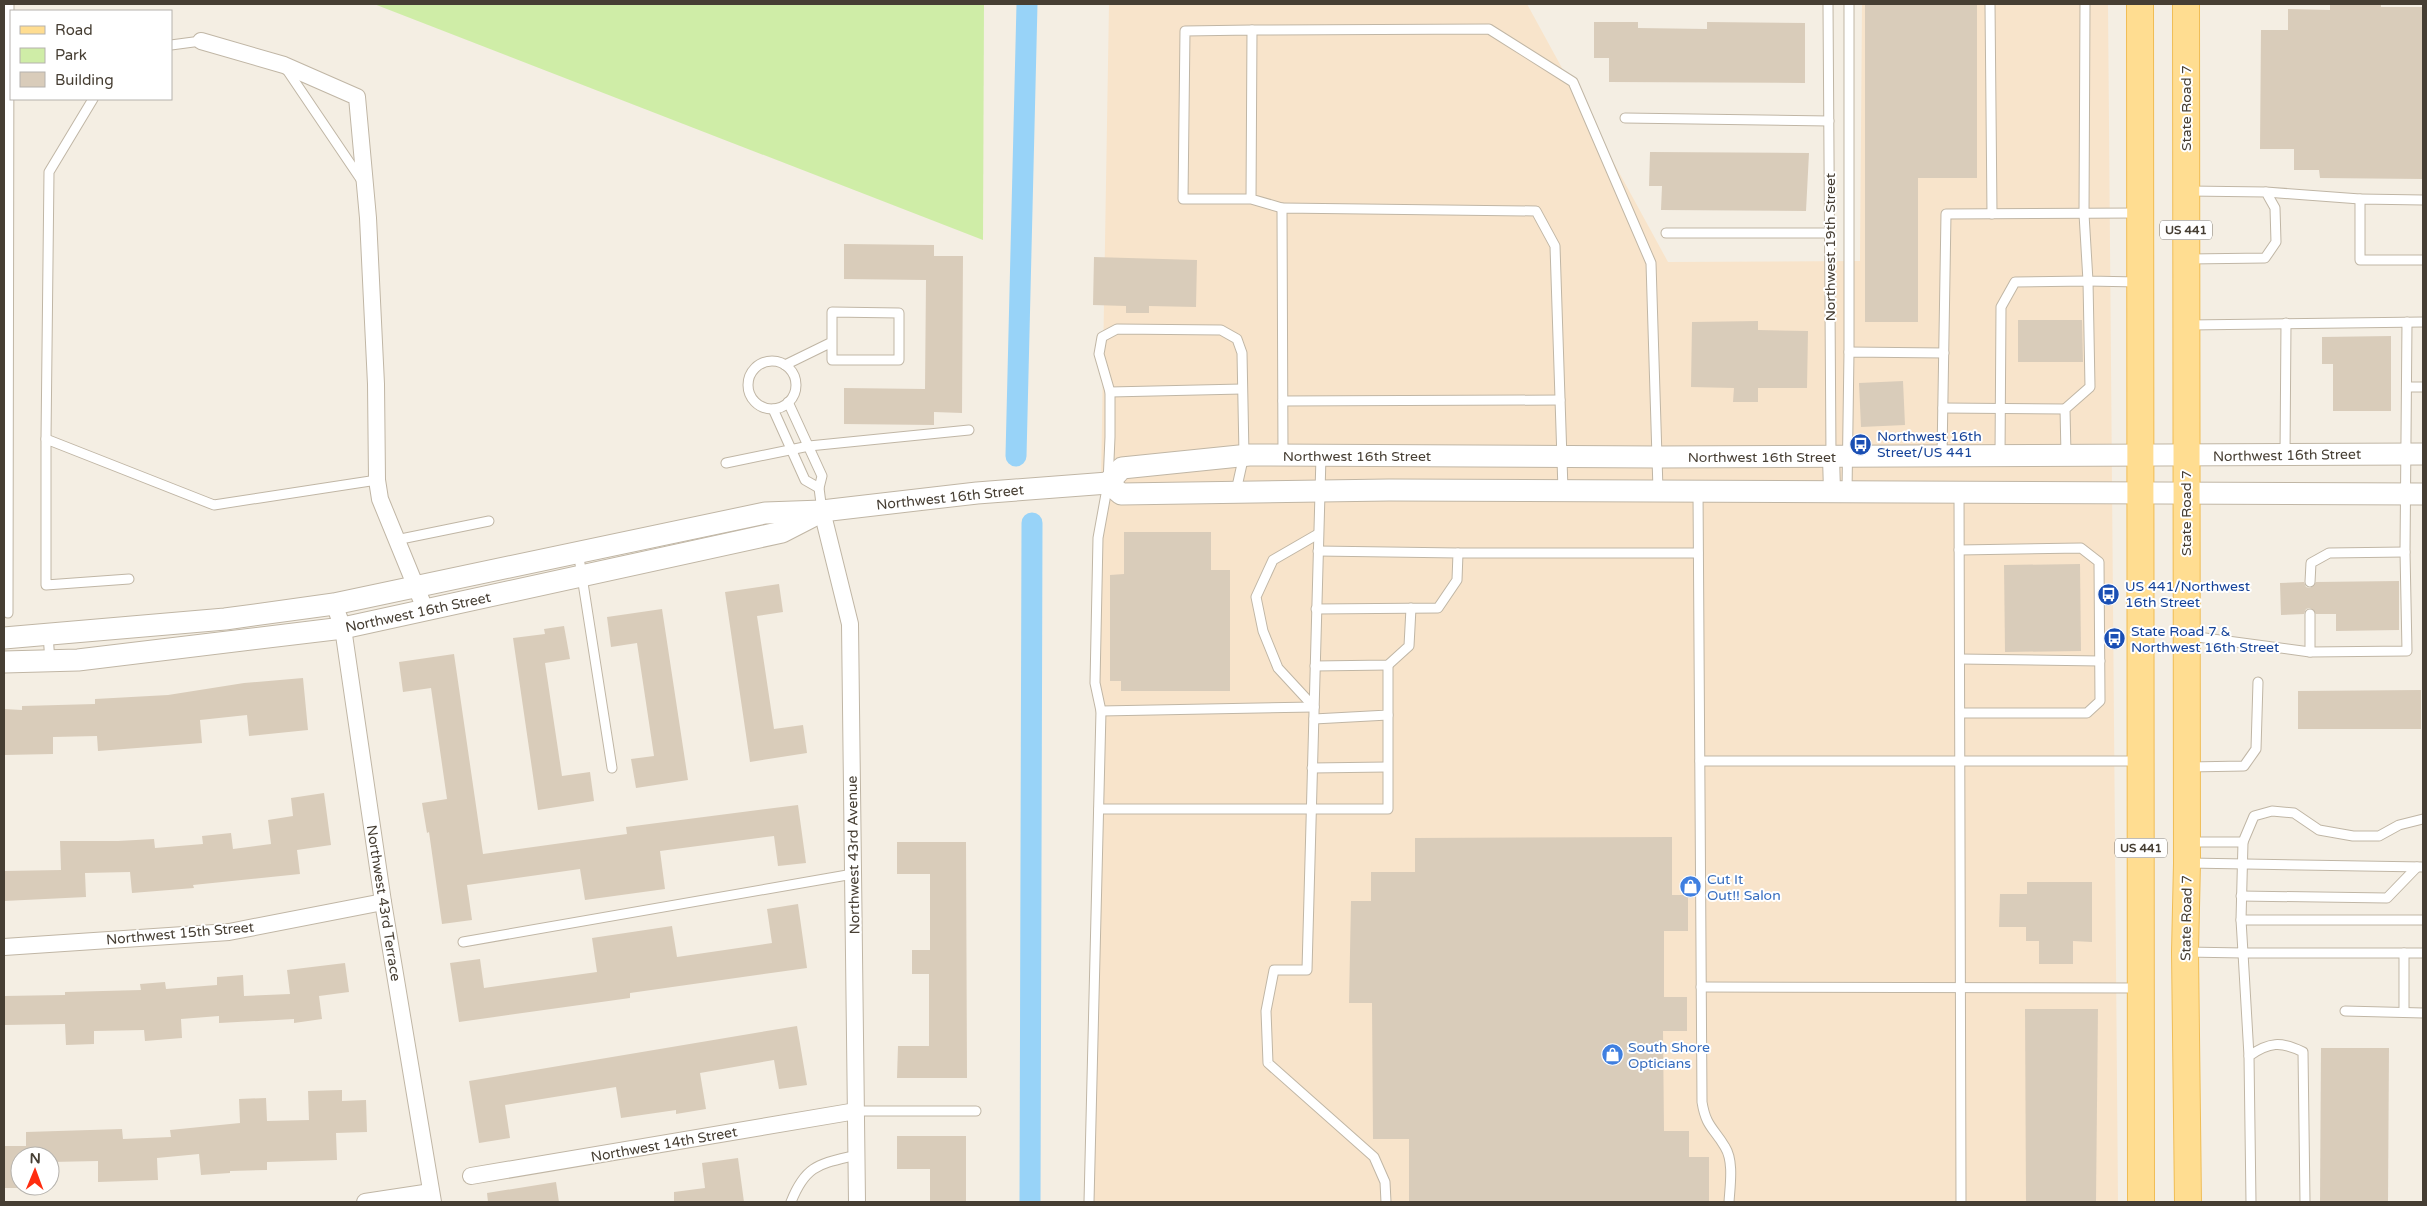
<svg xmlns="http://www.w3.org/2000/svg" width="2427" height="1206" font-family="'Varela Round',sans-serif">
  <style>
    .commercial { fill: #f8e4cb }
    .green { fill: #cfeda7 }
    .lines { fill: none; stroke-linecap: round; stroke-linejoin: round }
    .canal { stroke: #98d3f8; stroke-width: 21 }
    .building { fill: #d9ccba; fill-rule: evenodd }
    .service-casing { stroke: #c0b6a5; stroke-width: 11 }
    .minor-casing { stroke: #c0b6a5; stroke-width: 18 }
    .tertiary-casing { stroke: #c0b6a5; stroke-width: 23 }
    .primary-casing { stroke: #f0bd55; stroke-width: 28 }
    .service { stroke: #fff; stroke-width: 9 }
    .minor { stroke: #fff; stroke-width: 16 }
    .tertiary { stroke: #fff; stroke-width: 21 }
    .primary { stroke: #ffdd91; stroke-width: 26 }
    .labels { text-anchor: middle; stroke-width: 4; stroke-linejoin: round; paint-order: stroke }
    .shield { fill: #fff; stroke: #7e7870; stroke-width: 1 }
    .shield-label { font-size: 12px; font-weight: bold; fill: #463e33 }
    .street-label { font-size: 14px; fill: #463e33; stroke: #fff }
    .transit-label { font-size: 14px; fill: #164399; stroke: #fff; text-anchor: start }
    .shop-label { font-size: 14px; fill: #366cbe; stroke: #fff; text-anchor: start }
  </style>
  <rect width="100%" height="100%" fill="#f4eee3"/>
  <polygon class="commercial" points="1109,4 1527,4 1668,262 1860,261 1862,4 2108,4 2118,1202 1089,1202"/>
  <polygon class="green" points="374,4 984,4 983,240"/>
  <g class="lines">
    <g class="canal">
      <polyline points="1016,456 1027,4"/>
      <polyline points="1030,1202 1032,523"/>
    </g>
  </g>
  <g class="building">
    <polygon points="1865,4 1977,4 1977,178 1918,178 1918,322 1865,322"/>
    <polygon points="2330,4 2381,4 2381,7 2423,7 2423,179 2320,178 2319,170 2294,170 2294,149 2260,149 2261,30 2288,30 2288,9 2330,10"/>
    <polygon points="1594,22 1638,22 1638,28 1707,29 1707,22 1805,23 1805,83 1609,82 1609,58 1594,58"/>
    <polygon points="1650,152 1809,153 1806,211 1661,210 1662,186 1649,186"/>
    <polygon points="844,244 934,245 934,256 963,256 962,413 934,412 934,425 844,424 844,388 925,389 926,280 844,279"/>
    <polygon points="1094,257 1197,260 1196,307 1149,306 1149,313 1126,313 1126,306 1093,305"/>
    <polygon points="2018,320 2082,320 2083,362 2018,362"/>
    <polygon points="1758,321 1758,330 1808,331 1807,388 1758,388 1758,402 1733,402 1734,388 1691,387 1692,322"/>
    <polygon points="2391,336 2391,411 2333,411 2333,364 2322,364 2322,337"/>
    <polygon points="1903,381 1905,425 1861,427 1859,383"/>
    <polygon points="1124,532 1211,532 1211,570 1230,570 1230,691 1121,691 1121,681 1110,681 1110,575 1124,574"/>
    <polygon points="2080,564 2081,651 2005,652 2004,565"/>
    <polygon points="2399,581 2399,630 2336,631 2336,614 2316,614 2310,608 2306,609 2304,614 2281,615 2280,583 2304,582 2306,587 2310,588 2316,582"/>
    <polygon points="779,584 783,612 757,616 774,729 803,725 807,753 750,762 725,592"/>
    <polygon points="662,609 688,780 636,788 631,759 654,756 637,643 611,647 607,617"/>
    <polygon points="564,626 570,659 545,663 562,776 590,772 594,801 538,810 513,638 545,634 544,629"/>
    <polygon points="454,654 483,854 627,834 626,827 798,805 806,863 778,866 774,836 660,851 665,889 585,900 580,869 467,885 472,920 442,924 429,832 427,833 422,803 447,799 431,688 403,692 399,662"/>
    <polygon points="303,678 308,730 249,736 247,715 200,720 202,743 98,751 97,736 53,737 53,754 4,755 4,709 22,710 22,706 95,704 95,699 168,695 244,683"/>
    <polygon points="2421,690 2421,729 2298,729 2298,691"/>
    <polygon points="324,793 331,845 297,850 300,874 193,885 194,888 132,893 130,872 85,873 86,897 4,901 4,871 61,870 60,841 118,841 154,839 155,848 203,844 202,836 231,833 233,849 271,844 268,820 293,816 291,798"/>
    <polygon points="1672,837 1672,895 1688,895 1688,931 1664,931 1664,997 1687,997 1687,1031 1663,1031 1664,1131 1689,1131 1689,1157 1709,1157 1709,1202 1409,1202 1409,1139 1373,1139 1372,1003 1349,1003 1351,901 1371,901 1371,872 1415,872 1415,838"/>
    <polygon points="897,842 966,842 967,1078 897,1078 898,1046 929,1046 929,974 912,974 912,950 930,950 930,874 897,874"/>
    <polygon points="2027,882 2092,882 2092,942 2073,941 2073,964 2039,964 2039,941 2026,941 2026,927 1999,927 2000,894 2027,894"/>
    <polygon points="798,904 807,968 630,993 630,998 459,1022 450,963 480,959 484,988 597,972 592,938 672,926 677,957 772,943 767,909"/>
    <polygon points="345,963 349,992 319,996 322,1019 294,1023 294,1019 219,1023 219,1016 181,1019 182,1038 145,1041 144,1030 94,1031 94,1044 66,1045 65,1024 4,1025 4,996 65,995 65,992 141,990 140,984 165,982 166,989 217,985 217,977 243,975 244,996 290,994 287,970"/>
    <polygon points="2025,1009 2098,1009 2096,1202 2026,1202"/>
    <polygon points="797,1026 807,1085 779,1089 774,1060 700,1073 706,1109 676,1114 676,1110 621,1118 616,1087 505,1105 510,1138 479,1143 469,1081"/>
    <polygon points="2321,1048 2389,1048 2388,1202 2320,1202"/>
    <path d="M342,1090v11l24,-1 1,32 -31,1 1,27 -70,2v8l-37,1v2l-29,2 -2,-21 -42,4 1,22 -60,2v-21l-47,1 1,26h-48v-42h22v-14l96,-3 1,10 48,-2 -1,-7 70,-7 -1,-24 27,-1 1,23 42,-1 -1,-29zM20,1156h30v30h-30z"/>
    <polygon points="897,1136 966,1136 966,1202 930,1202 930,1169 897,1169"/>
    <polygon points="738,1158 744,1202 674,1202 674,1192 705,1188 702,1163"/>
    <polygon points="556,1182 559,1202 488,1202 487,1193"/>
  </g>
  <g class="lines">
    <defs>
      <g id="service">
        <polyline points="1828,4 1831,457"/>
        <polyline points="1990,4 1992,214"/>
        <polyline points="2085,4 2084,214 2088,281 2138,282"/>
        <polyline points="1252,30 1489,29 1573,82 1651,263 1658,490"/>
        <polyline points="171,45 201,41"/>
        <polyline points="285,67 362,181"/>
        <polyline points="1625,118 1829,121"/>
        <polyline points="2266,192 2360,199"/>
        <polyline points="1251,199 1183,199 1185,31 1252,30 1251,199 1282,208"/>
        <polyline points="2423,200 2360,199 2360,260 2423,260"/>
        <polyline points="1666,233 1830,233"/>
        <polyline points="2189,259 2265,258 2276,242 2275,208 2266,192 2189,191"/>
        <polyline points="2189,325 2423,322"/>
        <polyline points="1849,352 1849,4"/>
        <circle cx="772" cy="385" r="24"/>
        <polyline points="785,365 832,342 832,360 899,360 899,313 832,312 832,342"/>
        <polyline points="2407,387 2423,387"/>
        <polyline points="1110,392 1242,389"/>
        <polyline points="1283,401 1560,400"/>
        <polyline points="788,402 822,476 819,488 822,511"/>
        <polyline points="1943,408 2065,409"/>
        <polyline points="773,409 805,480 819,488"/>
        <polyline points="46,439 49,172 93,99"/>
        <polyline points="1283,455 1282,208 1536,211 1555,246 1563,490"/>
        <polyline points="2000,455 2001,307 2015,282 2088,281 2090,387 2065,409 2066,455"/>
        <polyline points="2285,455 2286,323"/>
        <polyline points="1321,456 1307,970 1274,970 1266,1011 1268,1063 1374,1157 1385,1182 1386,1202"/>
        <polyline points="1942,456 1946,214 2139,213"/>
        <polyline points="726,463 809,446 969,430"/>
        <path d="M1698,491l4,611c4,25 12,26 23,45 9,14 5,39 4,55"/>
        <polyline points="1847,491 1849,352 1944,353"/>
        <polyline points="1959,492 1961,1202"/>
        <polyline points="396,540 489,521"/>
        <polyline points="1959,550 2081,548 2099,562 2100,701 2087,713 1960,713"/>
        <polyline points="578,551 612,768"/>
        <polyline points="1458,553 1698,553"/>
        <polyline points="129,579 46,585 46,439 214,505 377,480"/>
        <polyline points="2310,582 2311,563 2329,553 2405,552"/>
        <polyline points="1316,609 1438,608 1457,580 1458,553 1318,551"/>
        <polyline points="8,613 9,4"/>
        <polyline points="2310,614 2310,652"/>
        <polyline points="48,635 50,661"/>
        <polyline points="2190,636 2310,652 2407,651 2405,552 2407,322"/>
        <polyline points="1960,659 2100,661"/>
        <polyline points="1315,666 1388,665 1409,646 1411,608"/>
        <polyline points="1314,707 1278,668 1263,631 1256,597 1273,560 1318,534"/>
        <polyline points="1101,711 1314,707"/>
        <polyline points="1314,719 1388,715 1388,665"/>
        <polyline points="1700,761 2140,761"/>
        <polyline points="2189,767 2244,766 2256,749 2258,682"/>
        <polyline points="1312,768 1387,767"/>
        <polyline points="1099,809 1388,809 1388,715"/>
        <polyline points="2188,842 2243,842 2254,816 2272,811 2294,813 2319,830 2353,836 2379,836 2399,825 2423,819"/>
        <polyline points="2189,863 2423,867"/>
        <polyline points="2241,896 2387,898 2417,867"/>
        <polyline points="2241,920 2423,920"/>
        <polyline points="463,942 853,874"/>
        <polyline points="2186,952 2243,953 2241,920 2243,842"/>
        <polyline points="1701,987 2139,988"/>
        <polyline points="2345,1011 2423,1013"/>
        <polyline points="2404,1012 2404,953"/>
        <polyline points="2249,1056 2243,953 2423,953"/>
        <polyline points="856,1111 976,1111"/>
        <path d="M791,1202c15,-38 29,-38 66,-47"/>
        <polyline points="1089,1202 1101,711 1095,683 1098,538 1108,483 1110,437 1110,392 1099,354 1102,337 1117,329 1221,330 1237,339 1242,353 1244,455 1236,491"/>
        <path d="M2251,1202l-2,-146c20,-14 32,-15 54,-4l2,150"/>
      </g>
      <g id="minor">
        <polyline points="201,41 284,65 357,97 368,218 376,384 377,480 380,499 425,609"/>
        <polyline points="1831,457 1832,491"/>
        <polyline points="822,511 850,624 857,1202"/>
        <polyline points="334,604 343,628 383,902 433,1202"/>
        <polyline points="4,947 229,932 383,902"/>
        <polyline points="471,1176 856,1111"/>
        <polyline points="365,1202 431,1192"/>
      </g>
      <g id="tertiary">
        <polyline points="1108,483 1122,468 1249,455 1657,457 2423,454"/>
        <polyline points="4,638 225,619 334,604 765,513 822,511 977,493 1108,483 1121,494 1389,490 2423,494"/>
        <polyline points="4,662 78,660 343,628 782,532 817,514"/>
      </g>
      <g id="primary">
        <polyline points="2140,4 2141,1202"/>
        <polyline points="2186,4 2187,863 2185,952 2188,1202"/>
      </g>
    </defs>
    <use href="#service" class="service-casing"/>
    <use href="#minor" class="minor-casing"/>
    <use href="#tertiary" class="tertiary-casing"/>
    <use href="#primary" class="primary-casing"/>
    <use href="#service" class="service"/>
    <use href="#minor" class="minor"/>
    <use href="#tertiary" class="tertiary"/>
    <use href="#primary" class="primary"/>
  </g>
  <defs>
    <symbol id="bus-disc" viewBox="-11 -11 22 22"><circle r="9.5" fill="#1a4fb4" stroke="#fff"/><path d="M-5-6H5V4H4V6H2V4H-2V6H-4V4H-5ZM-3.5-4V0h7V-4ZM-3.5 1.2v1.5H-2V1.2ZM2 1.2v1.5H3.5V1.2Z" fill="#fff"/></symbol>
    <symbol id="shop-disc" viewBox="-11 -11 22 22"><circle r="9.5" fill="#3f7fe0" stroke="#fff"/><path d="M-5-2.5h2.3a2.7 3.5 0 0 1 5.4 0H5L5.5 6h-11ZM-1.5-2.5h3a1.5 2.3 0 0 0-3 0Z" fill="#fff"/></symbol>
  </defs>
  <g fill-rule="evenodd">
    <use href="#bus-disc" x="1848" y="432" width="25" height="25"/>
    <use href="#bus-disc" x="2096" y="582" width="25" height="25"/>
    <use href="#bus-disc" x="2102" y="626" width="25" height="25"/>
    <use href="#shop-disc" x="1678" y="874" width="25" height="25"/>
    <use href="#shop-disc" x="1600" y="1042" width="25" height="25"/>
  </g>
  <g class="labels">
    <g class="shield">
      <rect x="2160" y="220.5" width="52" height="19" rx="4"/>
      <rect x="2115" y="838.5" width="52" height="19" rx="4"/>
    </g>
    <g class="shield-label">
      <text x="2186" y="234">US 441</text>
      <text x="2141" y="852">US 441</text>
    </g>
    <g class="street-label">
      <text transform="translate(2186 108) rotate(-90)" y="5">State Road 7</text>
      <text transform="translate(1830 247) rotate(-90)" y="5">Northwest 19th Street</text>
      <text transform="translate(2287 455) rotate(-1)" y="5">Northwest 16th Street</text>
      <text x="1357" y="461">Northwest 16th Street</text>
      <text x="1762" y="462">Northwest 16th Street</text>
      <text transform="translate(950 497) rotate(-6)" y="5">Northwest 16th Street</text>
      <text transform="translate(2186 513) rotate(-90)" y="5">State Road 7</text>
      <text transform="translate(418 612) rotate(-12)" y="5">Northwest 16th Street</text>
      <text transform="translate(853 855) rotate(-91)" y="5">Northwest 43rd Avenue</text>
      <text transform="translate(384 903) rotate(81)" y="5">Northwest 43rd Terrace</text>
      <text transform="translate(2186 918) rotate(-89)" y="5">State Road 7</text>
      <text transform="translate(180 933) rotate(-5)" y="5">Northwest 15th Street</text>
      <text transform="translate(664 1144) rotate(-10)" y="5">Northwest 14th Street</text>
    </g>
    <g class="transit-label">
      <text x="1877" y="441">Northwest 16th<tspan x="1877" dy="16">Street/US 441</tspan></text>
      <text x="2125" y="591">US 441/Northwest<tspan x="2125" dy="16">16th Street</tspan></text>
      <text x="2131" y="636">State Road 7 &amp;<tspan x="2131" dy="16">Northwest 16th Street</tspan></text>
    </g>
    <g class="shop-label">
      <text x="1707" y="884">Cut It<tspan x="1707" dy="16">Out!! Salon</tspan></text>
      <text x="1628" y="1052">South Shore<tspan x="1628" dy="16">Opticians</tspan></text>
    </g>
  </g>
  <rect width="2427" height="1206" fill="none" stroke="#463e33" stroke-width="10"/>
  <rect x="10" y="10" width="162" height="90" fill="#ffffff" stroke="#b5b2ad"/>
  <rect x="20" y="26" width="25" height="8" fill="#ffdd91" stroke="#b5b2ad"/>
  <text x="55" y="35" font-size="15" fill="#463e33">Road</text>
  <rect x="20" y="48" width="25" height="15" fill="#cfeda7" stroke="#b5b2ad"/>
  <text x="55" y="60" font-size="15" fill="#463e33">Park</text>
  <rect x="20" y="72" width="25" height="15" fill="#d9ccba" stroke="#b5b2ad"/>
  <text x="55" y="85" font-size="15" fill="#463e33">Building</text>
  <g transform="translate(35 1171) rotate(1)"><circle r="24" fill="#ffffff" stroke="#b5b2ad"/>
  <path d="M0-4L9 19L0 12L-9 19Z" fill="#ff2c0f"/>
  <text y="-8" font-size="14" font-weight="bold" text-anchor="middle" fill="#463e33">N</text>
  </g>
</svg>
